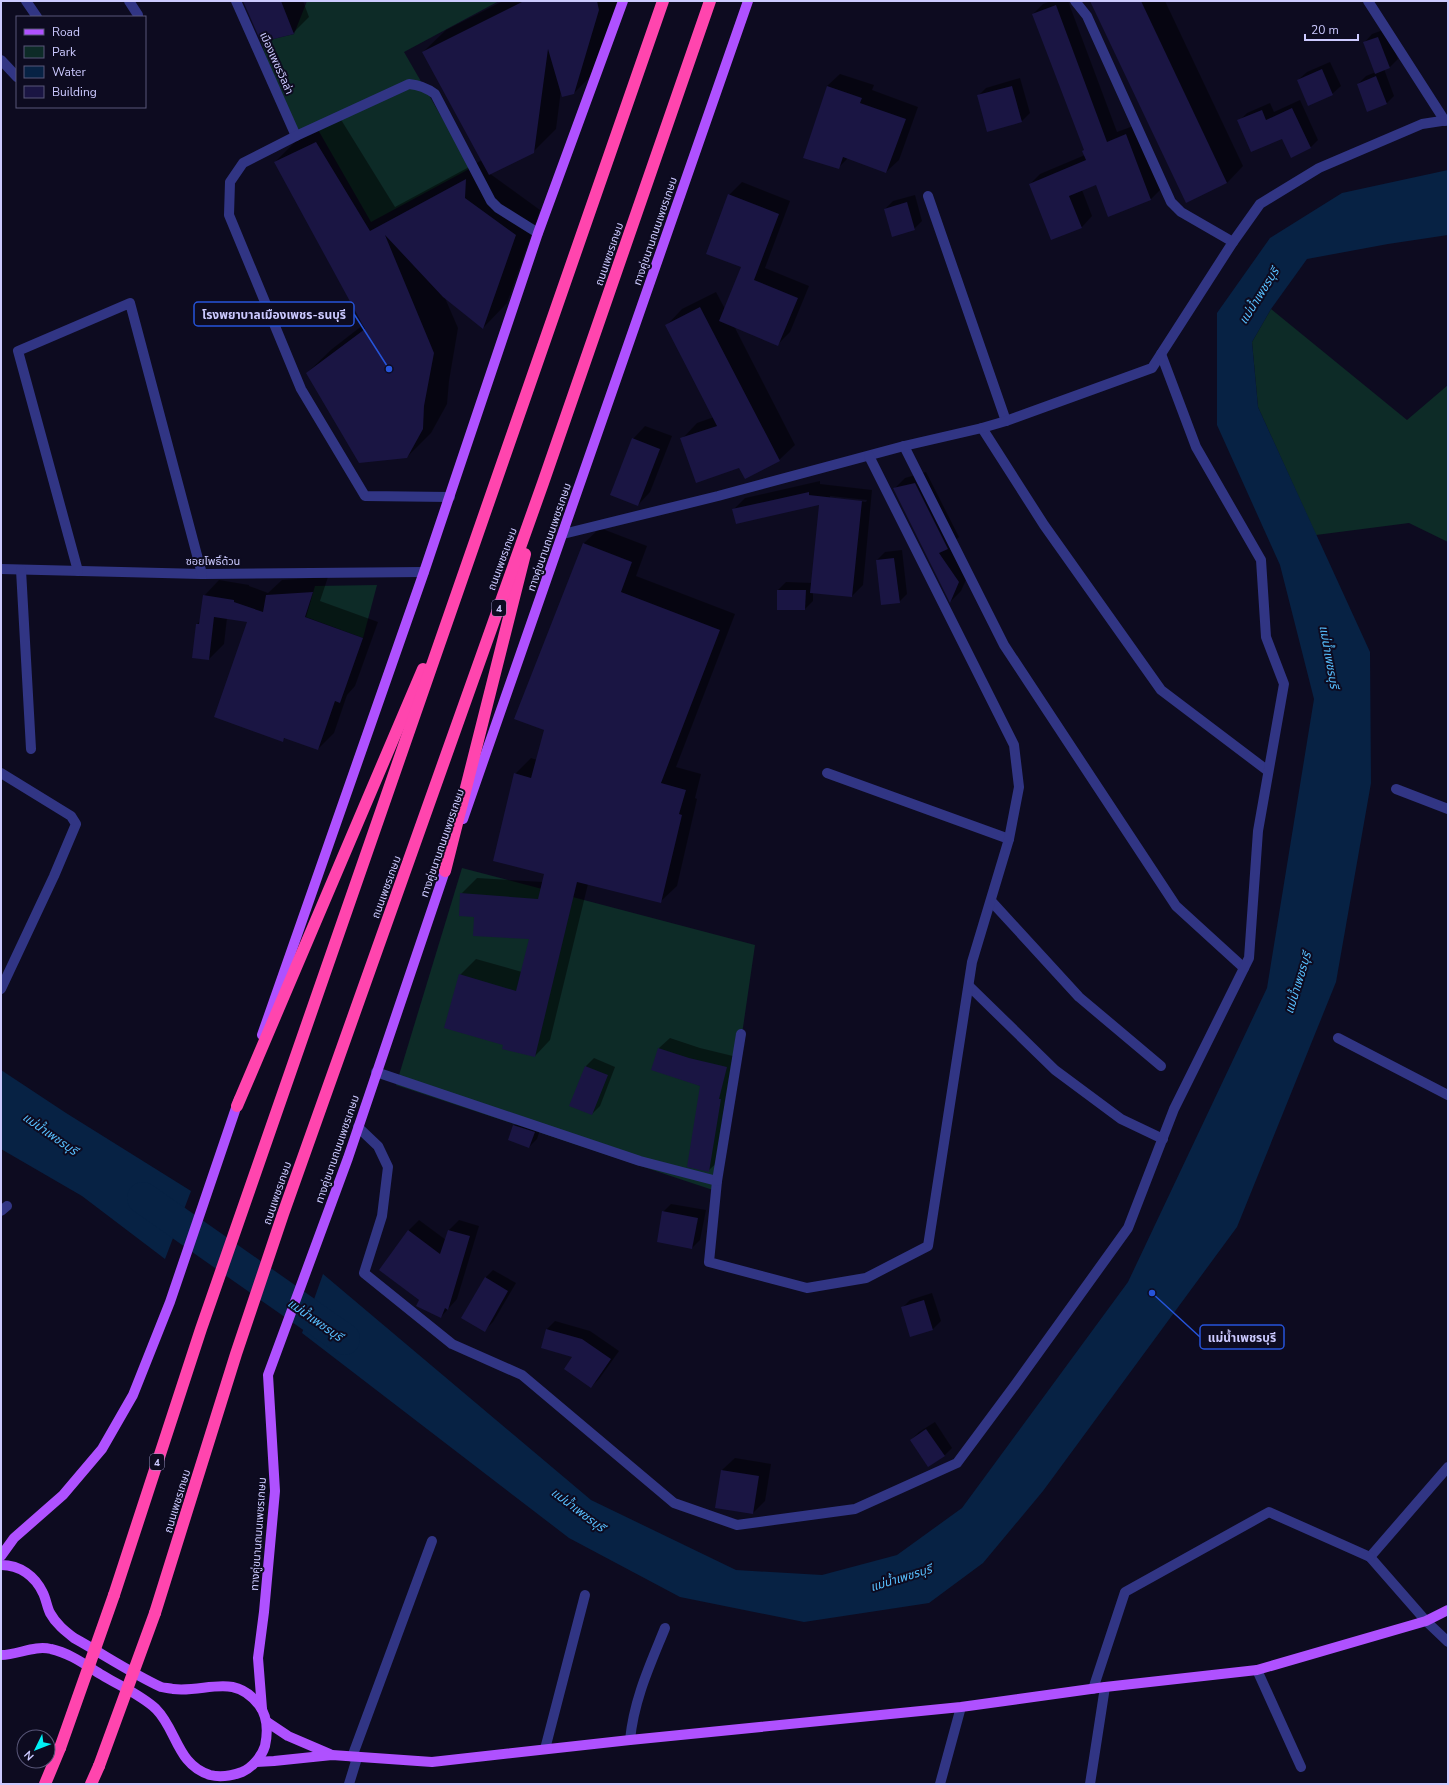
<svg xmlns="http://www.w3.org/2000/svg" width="1449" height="1785" font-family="'Nunito Sans','Noto Sans Thai',sans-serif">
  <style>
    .green { fill: #0d2b27 }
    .water { fill: #072244 }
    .shadow { fill: #0007; fill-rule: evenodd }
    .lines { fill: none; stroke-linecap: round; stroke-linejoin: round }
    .river { stroke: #072244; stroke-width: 32 }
    .building { fill: #1a1543 }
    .minor { stroke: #313584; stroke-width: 10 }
    .major { stroke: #af51ff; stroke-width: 10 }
    .highway { stroke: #ff45ae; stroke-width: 12 }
    .highway-bridge { stroke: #ff45ae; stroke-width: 12 }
    .labels { text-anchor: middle; stroke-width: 4; stroke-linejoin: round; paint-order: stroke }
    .shield { fill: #0d0b20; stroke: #9391bc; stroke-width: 1 }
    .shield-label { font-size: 10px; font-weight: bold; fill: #cccaff }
    .street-label { font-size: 11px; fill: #cccaff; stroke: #0d0b20 }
    .water-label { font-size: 12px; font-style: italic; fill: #58c0ff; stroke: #0d0b20 }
    .leader { fill: none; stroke: #2654da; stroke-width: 1.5 }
    .callout-dot { fill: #2654da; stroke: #0d0b20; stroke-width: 1.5 }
    .callout { fill: #0d0b20; stroke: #2654da; stroke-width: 1.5 }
    .callout-label { font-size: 12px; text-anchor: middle; font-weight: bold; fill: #cccaff }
  </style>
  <rect width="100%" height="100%" fill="#0d0b20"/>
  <g class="green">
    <polygon points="307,1 499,1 404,52 471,168 371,222 317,128 294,140 261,42 294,34"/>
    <polygon points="1271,309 1407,420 1448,385 1448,542 1409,523 1316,535 1258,407 1252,342"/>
    <polygon points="377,585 363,638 306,617 315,586"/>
    <polygon points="462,868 755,945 719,1192 396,1085"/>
  </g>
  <g class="water">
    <polygon points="1448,170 1448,235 1388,244 1307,259 1271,309 1252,342 1258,407 1370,652 1371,783 1336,982 1237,1227 1043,1491 983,1563 929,1603 804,1622 680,1597 569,1538 302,1333 323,1274 591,1500 736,1570 822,1575 897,1555 962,1508 1128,1282 1267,988 1314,699 1280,565 1217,425 1217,313 1270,238 1342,193"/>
    <polygon points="1,1070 66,1113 191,1191 165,1259 82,1196 1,1149"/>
  </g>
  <g class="shadow">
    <polygon points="245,1 303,1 309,17 293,33"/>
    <polygon points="503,1 617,1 596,71 573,94 561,90 556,129 533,152 489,173 540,210 507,303 483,328 445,298 458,328 449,381 447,404 431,433 407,457 307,373 332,349 363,325 275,162 299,138 340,118 395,207 482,160 423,52 446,30"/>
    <polygon points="1051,1 1068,1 1117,132 1136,125 1161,189 1151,199 1097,184 1082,190 1092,216 1082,227 1052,238 1030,184 1040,174 1085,155 1085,149 1033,14 1043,4"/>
    <polygon points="1091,1 1165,1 1243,166 1227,183"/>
    <polygon points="1386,29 1398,59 1390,67 1384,69 1394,96 1386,104 1358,84 1366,76 1376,72 1364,43 1372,34"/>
    <polygon points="1330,62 1341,86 1332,94 1298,80 1307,72"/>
    <polygon points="840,74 874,85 872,90 918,107 899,160 886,172 848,158 838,168 827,86"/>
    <polygon points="1020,78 1030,113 1022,121 978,96 986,88"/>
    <polygon points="1300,100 1318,140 1310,148 1239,121 1247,113 1270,103 1274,112"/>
    <polygon points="742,182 790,201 765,268 809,286 790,332 778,344 734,326 795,445 779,460 740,467 682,439 697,423 714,417 667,325 682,309 716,292 725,309 742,266 729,195"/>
    <polygon points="915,195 922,221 914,229 885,209 893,201"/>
    <polygon points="645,426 672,436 650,492 638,505 633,439"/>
    <polygon points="926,472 959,537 951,544 970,571 961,591 950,602 894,489 905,478"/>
    <path d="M820,481v3l52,6 -9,95 -11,11 -39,-3v8l-8,8 -27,-19 8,-8 27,1 7,-79 -87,6 12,-12zM830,496l37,4 -1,2 -36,-4z"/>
    <polygon points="600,528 647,546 636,576 735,614 676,767 701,774 695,798 697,799 677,886 661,901 588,884 550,1040 535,1056 504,1044 460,975 476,959 522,972 530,938 475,916 461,894 477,878 543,882 545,873 515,774 531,758 537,760 545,730 516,718 584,543"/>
    <polygon points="902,550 907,594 899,602 877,560 885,552"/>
    <polygon points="328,577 320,601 378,622 355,686 347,695 334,733 318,749 286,737 283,740 249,621 227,618 224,644 209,659 197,624 200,621 204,596 219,580 249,585 249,586 268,593 282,580"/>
    <polygon points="670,1038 700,1048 737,1057 720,1160 709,1170 701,1086 652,1069 659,1048"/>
    <polygon points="594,1058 615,1067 600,1106 592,1114 586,1066"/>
    <polygon points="522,1118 542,1124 537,1139 529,1147 514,1126"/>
    <polygon points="671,1204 706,1210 700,1240 692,1248 663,1212"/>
    <polygon points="419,1220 446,1240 449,1230 459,1220 479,1226 457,1299 441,1317 380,1270 409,1230"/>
    <polygon points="493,1270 516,1283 493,1322 485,1330 485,1278"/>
    <polygon points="932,1293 941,1321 933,1329 911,1336 902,1308 910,1300"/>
    <polygon points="555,1321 590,1331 619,1351 599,1379 591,1387 574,1357 542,1348 547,1329"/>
    <polygon points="935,1422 952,1448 944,1456 911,1440 919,1432"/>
    <polygon points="735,1458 771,1464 765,1501 753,1513 722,1470"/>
  </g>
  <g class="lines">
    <polyline class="river" points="143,1198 344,1339"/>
  </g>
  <g class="building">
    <polygon points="243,1 281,1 294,34 261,42"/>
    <polygon points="524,1 597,1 599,10 574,94 562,97 548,49 534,153 489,175 422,52"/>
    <polygon points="1090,1 1141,1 1227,183 1186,203"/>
    <polygon points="1056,5 1107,142 1126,134 1151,200 1108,217 1096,185 1069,196 1082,228 1051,240 1029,184 1086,160 1082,151 1084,150 1032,14"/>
    <polygon points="1378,37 1390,68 1375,74 1363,42"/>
    <polygon points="1322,69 1333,95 1308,106 1297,80"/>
    <polygon points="1376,76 1387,104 1367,112 1357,84"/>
    <polygon points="827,86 862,98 860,103 906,119 886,173 843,157 839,169 803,158"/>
    <polygon points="1012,86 1022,122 987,132 977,95"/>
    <polygon points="1292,108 1311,148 1291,158 1282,139 1251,152 1237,120 1262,110 1266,120"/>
    <polygon points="316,142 370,231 466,179 465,198 516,235 483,329 443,297 385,235 434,353 424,406 423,429 407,458 359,463 306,373 365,329 274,162"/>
    <polygon points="728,194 779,214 754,280 798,298 778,346 719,321 741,267 706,254"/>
    <polygon points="907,202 915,230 892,237 884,209"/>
    <polygon points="700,307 780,461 745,479 739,468 696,483 680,438 717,426 665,325"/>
    <polygon points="632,438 660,449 638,506 610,495"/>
    <polygon points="915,483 948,549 939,553 959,582 950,603 893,488"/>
    <polygon points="809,492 809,495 862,501 852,597 810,593 819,505 736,524 732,509"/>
    <polygon points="583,543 632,562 621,592 720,630 661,783 686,790 679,814 682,815 661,903 577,882 535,1057 502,1049 503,1045 444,1028 459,974 516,991 529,939 473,936 474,917 459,916 460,893 538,899 544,874 493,861 514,773 531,778 544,730 514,719"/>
    <polygon points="894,558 900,603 881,605 876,560"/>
    <polygon points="777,590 806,590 805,610 777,610"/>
    <polygon points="313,592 305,617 363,638 340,703 335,701 318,750 284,738 283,742 214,717 247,622 214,617 209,660 192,658 196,624 199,624 203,595 234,600 234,602 263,612 266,595"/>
    <polygon points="658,1048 689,1058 727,1067 719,1099 721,1099 709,1172 687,1167 700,1086 651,1070"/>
    <polygon points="585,1066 608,1075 592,1115 569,1106"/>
    <polygon points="513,1125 535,1132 529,1148 508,1140"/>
    <polygon points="662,1211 698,1218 692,1249 657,1242"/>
    <polygon points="408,1230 440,1254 448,1230 470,1236 448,1310 445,1308 441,1318 416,1306 419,1300 379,1270"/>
    <polygon points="485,1277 508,1291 485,1332 461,1318"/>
    <polygon points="924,1300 933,1330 910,1337 901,1307"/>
    <polygon points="546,1329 582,1339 611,1359 591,1388 564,1369 572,1357 541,1348"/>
    <polygon points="926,1429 945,1456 928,1467 910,1440"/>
    <polygon points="721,1470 759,1476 753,1514 715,1508"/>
  </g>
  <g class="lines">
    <g class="minor">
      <polyline points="26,1 37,17"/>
      <polyline points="129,1 138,15"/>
      <polyline points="236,1 296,136"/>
      <polyline points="1075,1 1087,16 1171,202 1181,212 1233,242"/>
      <polyline points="1368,1 1445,121"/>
      <polyline points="1,60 17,77"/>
      <polyline points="928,196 1006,421"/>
      <polyline points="982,428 1044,525 1161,690 1268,771"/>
      <polyline points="904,446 1004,645 1176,906 1244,968"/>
      <path d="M450,497l-85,-1 -64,-107 -72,-174 1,-33 13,-19 53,-27 113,-52c11,1 18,4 26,10l56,107 7,7 40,25"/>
      <polyline points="563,534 718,496 904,446 982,428 1006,421 1152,368 1233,242 1260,204 1319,168 1422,124 1448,120"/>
      <polyline points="1,569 202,574 424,572"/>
      <polyline points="21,570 31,749"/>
      <polyline points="78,571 18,351 130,303 202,574"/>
      <polyline points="1,773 71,816 76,824 54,876 1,989"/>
      <polyline points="827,773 1009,839"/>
      <polyline points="1396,789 1448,809"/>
      <polyline points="991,901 1079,997 1161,1066"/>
      <polyline points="969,986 1055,1070 1121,1119 1163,1139"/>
      <polyline points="1338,1038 1448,1095"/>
      <polyline points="376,1072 640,1161 717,1181 709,1262 807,1288 866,1278 928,1246 972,962 1009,839 1019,787 1014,745 869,456"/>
      <polyline points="358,1127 378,1146 388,1167 382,1216 364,1273 452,1344 522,1375 674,1503 737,1525 855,1509 957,1463 1015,1385 1128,1228 1174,1109 1249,958 1258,831 1284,684 1266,637 1261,560 1196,447 1161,354"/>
      <polyline points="717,1181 741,1034"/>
      <polyline points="1,1211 7,1206"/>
      <polyline points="1448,1467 1370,1557 1426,1621 1448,1642"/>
      <polyline points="1257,1670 1301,1767"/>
      <polyline points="1093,1689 1125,1592 1269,1512 1370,1557"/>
      <path d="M630,1740c4,-41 20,-75 35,-112"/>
      <polyline points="545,1749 585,1595"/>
      <polyline points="352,1757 432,1541"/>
      <polyline points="349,1784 357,1758"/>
      <polyline points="940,1784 961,1707"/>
      <polyline points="1090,1784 1105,1687"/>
    </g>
    <g class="major">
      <polyline points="463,819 748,1"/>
      <polyline points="262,1035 424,572 538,233 623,1"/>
      <polyline points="1,1556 14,1538 63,1495 102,1449 133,1395 170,1302 239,1099"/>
      <path d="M1,1565c19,0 34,11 42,28 3,6 4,14 7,20 6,11 15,18 24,25 29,16 57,35 87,49 4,1 8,1 12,2 33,4 61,-17 86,16 9,12 9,27 6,41 -3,10 -13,22 -23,26 -11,4 -21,6 -32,3 -33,-10 -33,-45 -54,-66 -15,-14 -36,-23 -54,-34 -15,-9 -32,-22 -51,-26 -17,-4 -33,6 -50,6"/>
      <polyline points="262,1709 258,1658 264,1612 275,1491 268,1375 348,1158 447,865"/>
      <polyline points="267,1722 288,1736 330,1754"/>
      <polyline points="256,1762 274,1761 332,1755 432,1762 630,1740 961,1707 1105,1687 1257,1670 1426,1621 1448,1610"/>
    </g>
    <g class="highway">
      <polyline points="445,871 525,554"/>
      <polyline points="237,1106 423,669"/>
      <polyline points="114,1595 201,1329 663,1"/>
      <polyline points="155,1613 236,1354 283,1214 543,483 710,1"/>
      <polyline points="45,1784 60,1748"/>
      <polyline points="91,1784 99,1766"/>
    </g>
    <g class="highway-bridge">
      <polyline points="60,1748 114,1595"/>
      <polyline points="99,1766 155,1613"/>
    </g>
  </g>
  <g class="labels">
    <g class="shield">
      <rect x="492" y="600" width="14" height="16" rx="3"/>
      <rect x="150" y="1454" width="14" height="16" rx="3"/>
    </g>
    <g class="shield-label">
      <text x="499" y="612">4</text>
      <text x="157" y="1466">4</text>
    </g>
    <g class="street-label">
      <text transform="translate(277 63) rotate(66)" y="4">เมืองเพชรวิลล่า</text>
      <text transform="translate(655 231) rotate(-71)" y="4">ทางคู่ขนานถนนเพชรเกษม</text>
      <text transform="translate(609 254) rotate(-71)" y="4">ถนนเพชรเกษม</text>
      <text transform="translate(549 537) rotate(-71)" y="4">ทางคู่ขนานถนนเพชรเกษม</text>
      <text transform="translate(502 559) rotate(-70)" y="4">ถนนเพชรเกษม</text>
      <text x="213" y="565">ซอยโพธิ์ด้วน</text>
      <text transform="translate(442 843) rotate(-71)" y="4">ทางคู่ขนานถนนเพชรเกษม</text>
      <text transform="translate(386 887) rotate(-70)" y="4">ถนนเพชรเกษม</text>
      <text transform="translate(337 1149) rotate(-71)" y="4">ทางคู่ขนานถนนเพชรเกษม</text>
      <text transform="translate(277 1193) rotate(-71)" y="4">ถนนเพชรเกษม</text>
      <text transform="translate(177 1501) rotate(-73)" y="4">ถนนเพชรเกษม</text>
      <text transform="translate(258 1534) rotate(-86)" y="4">ทางคู่ขนานถนนเพชรเกษม</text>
    </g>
    <g class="water-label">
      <text transform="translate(1259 296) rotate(-58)" y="4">แม่น้ำเพชรบุรี</text>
      <text transform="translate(1329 657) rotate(80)" y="4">แม่น้ำเพชรบุรี</text>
      <text transform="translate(1298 983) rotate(-73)" y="4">แม่น้ำเพชรบุรี</text>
      <text transform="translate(50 1134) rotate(35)" y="4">แม่น้ำเพชรบุรี</text>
      <text transform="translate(315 1320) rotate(35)" y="4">แม่น้ำเพชรบุรี</text>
      <text transform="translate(578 1510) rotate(37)" y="4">แม่น้ำเพชรบุรี</text>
      <text transform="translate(901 1578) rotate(-17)" y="4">แม่น้ำเพชรบุรี</text>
    </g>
  </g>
  <path class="leader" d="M389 369L354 314M1152 1293L1200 1337"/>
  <g class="callout-dot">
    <circle cx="389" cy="369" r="4"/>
    <circle cx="1152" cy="1293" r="4"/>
  </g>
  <g class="callout">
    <rect x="194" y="302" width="160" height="24" rx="4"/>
    <rect x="1200" y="1325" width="84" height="24" rx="4"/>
  </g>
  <g class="callout-label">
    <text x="274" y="319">โรงพยาบาลเมืองเพชร-ธนบุรี</text>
    <text x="1242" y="1342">แม่น้ำเพชรบุรี</text>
  </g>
  <rect width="1449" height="1785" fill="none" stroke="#cccaff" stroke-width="4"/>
  <rect x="16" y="16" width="130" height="92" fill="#0d0b20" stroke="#595779"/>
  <rect x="24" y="29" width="20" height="6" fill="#af51ff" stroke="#595779"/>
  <text x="52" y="36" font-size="12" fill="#cccaff">Road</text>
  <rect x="24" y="46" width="20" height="12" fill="#0d2b27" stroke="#595779"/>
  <text x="52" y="56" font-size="12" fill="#cccaff">Park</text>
  <rect x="24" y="66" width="20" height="12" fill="#072244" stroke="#595779"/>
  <text x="52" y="76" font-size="12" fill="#cccaff">Water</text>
  <rect x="24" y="86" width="20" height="12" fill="#1a1543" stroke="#595779"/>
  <text x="52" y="96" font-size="12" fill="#cccaff">Building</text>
  <g transform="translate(36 1749) rotate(227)"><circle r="19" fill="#0d0b20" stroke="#595779"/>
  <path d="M0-3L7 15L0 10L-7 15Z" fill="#00f1f5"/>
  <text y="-6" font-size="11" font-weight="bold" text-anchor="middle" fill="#cccaff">N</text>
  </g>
  <path d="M1305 34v6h53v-6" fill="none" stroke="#cccaff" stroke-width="2"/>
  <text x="1311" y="34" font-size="12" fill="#cccaff" stroke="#0d0b20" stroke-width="3" paint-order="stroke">20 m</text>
</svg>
